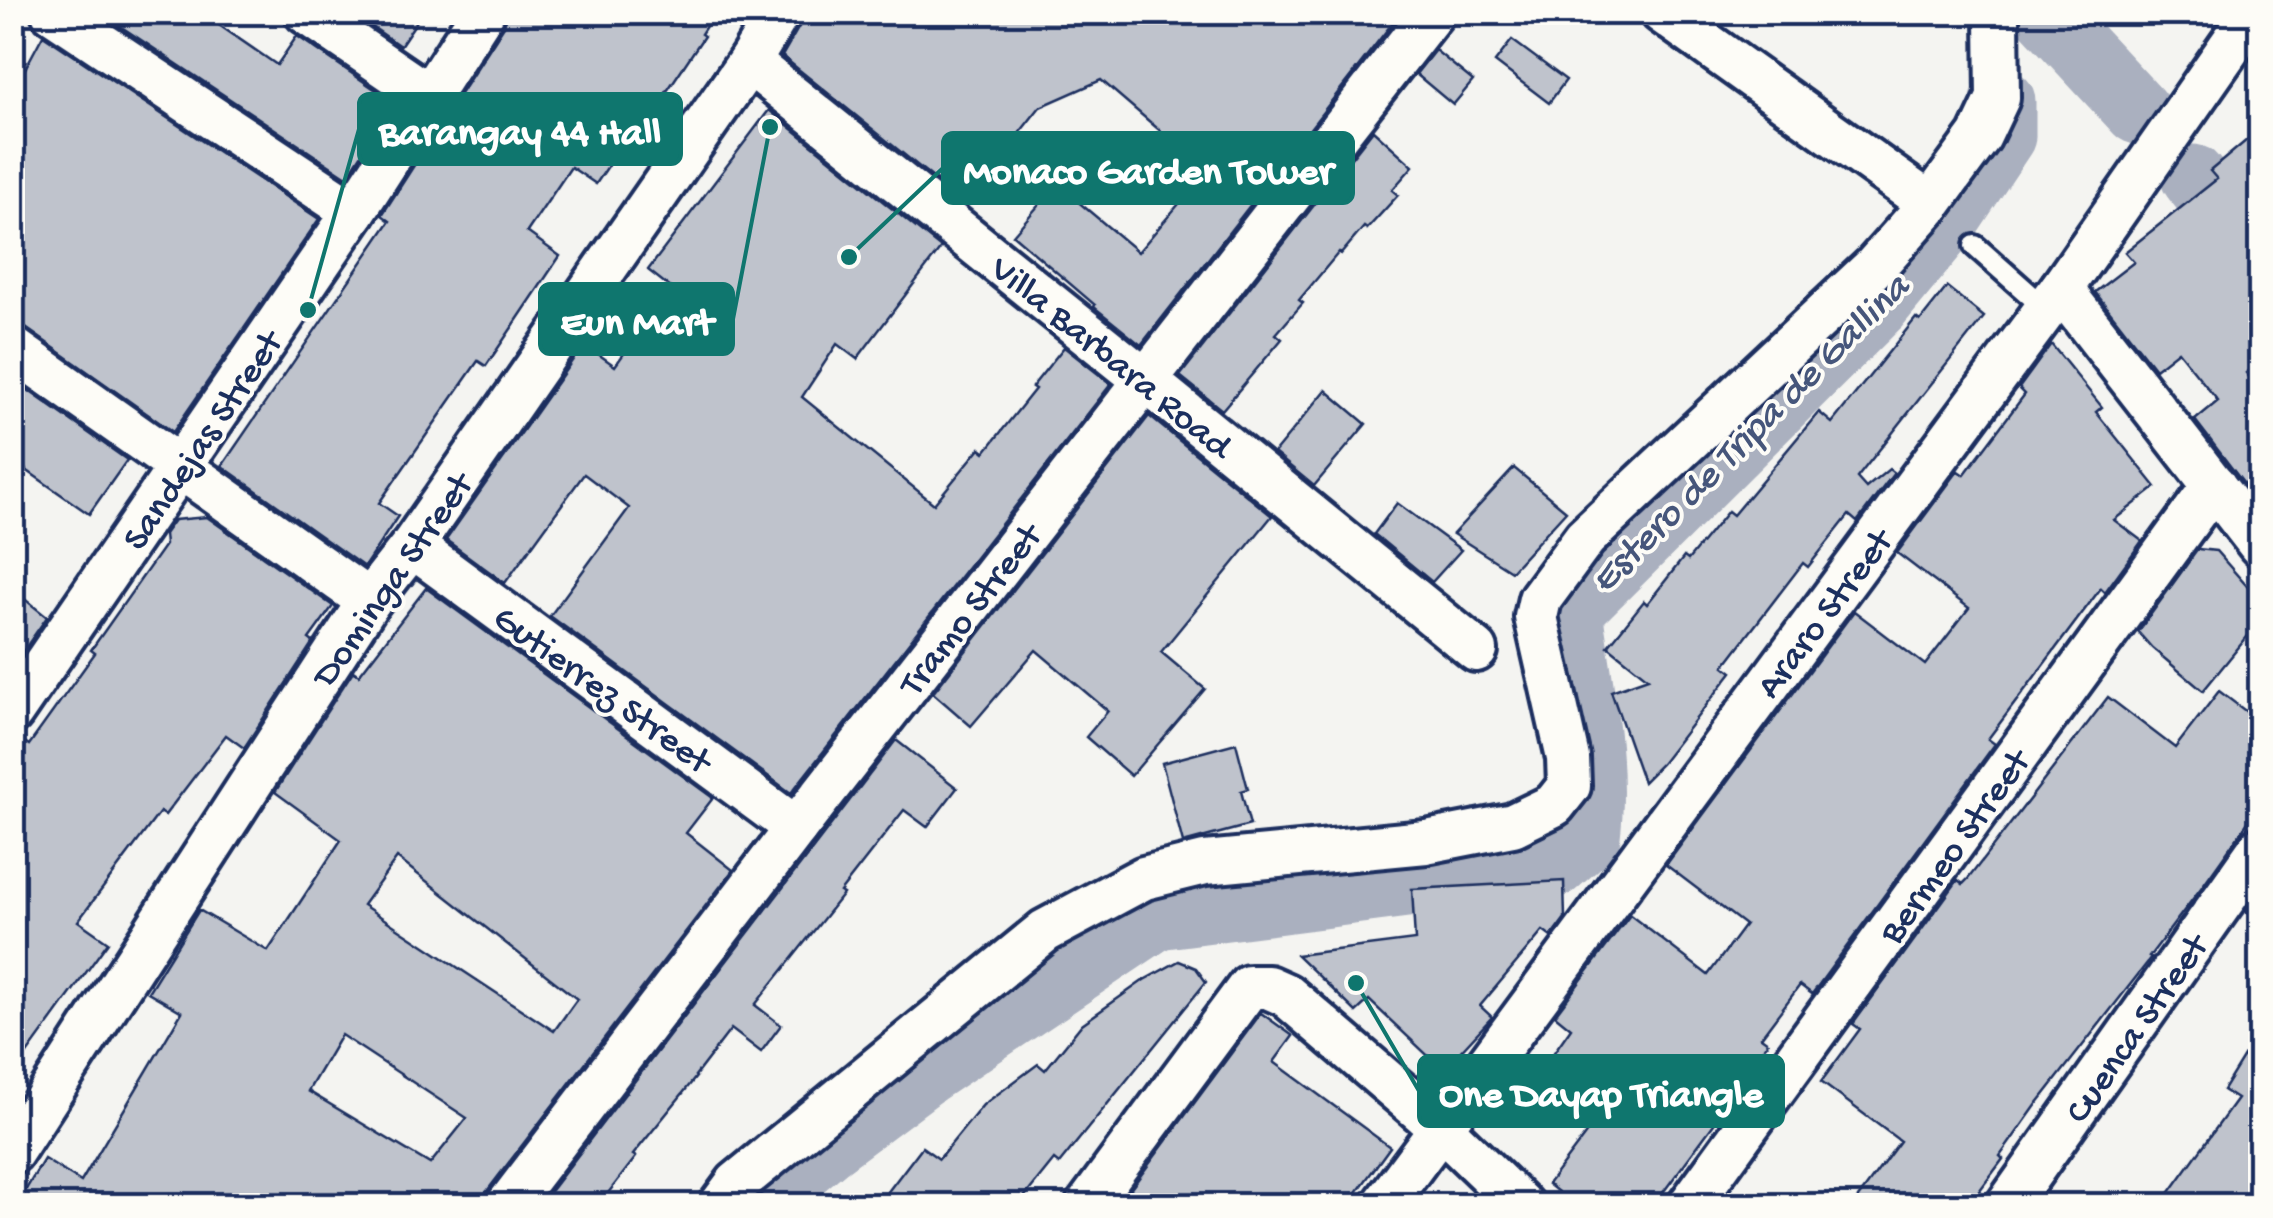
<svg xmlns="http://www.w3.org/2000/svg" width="2273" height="1218" font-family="'Gochi Hand',sans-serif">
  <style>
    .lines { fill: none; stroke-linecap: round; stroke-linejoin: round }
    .river { stroke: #aab0bf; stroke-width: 65 }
    .building { fill: #bfc3cc; stroke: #1b2f5e; stroke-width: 2.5; fill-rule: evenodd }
    .lane-casing { stroke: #1b2f5e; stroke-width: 28 }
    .street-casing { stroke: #1b2f5e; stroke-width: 50 }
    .lane { stroke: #fdfcf7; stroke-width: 20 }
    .street { stroke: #fdfcf7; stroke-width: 42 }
    .labels { text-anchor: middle; stroke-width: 8; stroke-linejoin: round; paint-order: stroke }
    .street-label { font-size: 38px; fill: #1b2f5e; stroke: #fdfcf7 }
    .water-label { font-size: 40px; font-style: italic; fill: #46567b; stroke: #fdfcf7 }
    .leader { fill: none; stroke: #0f766e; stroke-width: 4 }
    .callout-dot { fill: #0f766e; stroke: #fdfcf7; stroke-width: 4 }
    .callout { fill: #0f766e; stroke: #0f766e; stroke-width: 4 }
    .callout-label { font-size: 40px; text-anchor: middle; font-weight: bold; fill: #fff }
  </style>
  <rect width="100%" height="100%" fill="#f4f4f1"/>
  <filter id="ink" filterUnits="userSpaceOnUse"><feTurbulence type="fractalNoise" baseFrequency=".01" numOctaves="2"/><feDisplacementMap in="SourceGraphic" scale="20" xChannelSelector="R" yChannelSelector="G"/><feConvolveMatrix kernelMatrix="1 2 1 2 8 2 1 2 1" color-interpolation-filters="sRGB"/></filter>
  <g filter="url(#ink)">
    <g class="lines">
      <g class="river">
        <polyline points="2045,12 2138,112"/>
        <polyline points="2193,177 2260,264"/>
        <path d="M762,1206l21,-23 44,-37 99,-74 231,-155 397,-51 34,-30c9,-74 -8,-151 -18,-225l307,-305 66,-80 60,-90v-35"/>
      </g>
    </g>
    <g class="building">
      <polygon points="99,12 200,12 277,65 297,36 395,103 347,177"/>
      <polygon points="351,12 423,12 400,46"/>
      <polygon points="508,12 715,12 701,34 704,36 653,112 647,108 596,184 571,167 527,232 560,256 486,366 478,361 379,503 398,516 364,567 222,466 390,221 382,215 504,26"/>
      <polygon points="804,12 1401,12 1141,345 1094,307 1095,305 1013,235 1057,184 1138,252 1207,171 1101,80 1040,107 964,203 782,56 800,25"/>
      <polygon points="43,35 319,219 173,432 26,328 12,323 12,93"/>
      <polygon points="1512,40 1566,80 1549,103 1495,62"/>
      <polygon points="1435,50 1473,81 1453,105 1416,74"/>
      <polygon points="769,110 941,248 857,359 837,344 802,397 934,504 980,448 985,452 1035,389 1032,387 1064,347 1111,384 791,793 550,616 629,508 584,474 505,583 446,540 584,344 615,366 671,288 648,270"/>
      <polygon points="2260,129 2260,362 2246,373 2260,390 2260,505 2195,420 2218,401 2178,351 2155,369 2095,292 2134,262 2125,252 2217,179 2210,171"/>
      <polygon points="1373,130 1413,166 1392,190 1398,195 1367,229 1364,227 1341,254 1339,252 1299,300 1303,303 1276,334 1282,339 1222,410 1180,376"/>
      <polygon points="1947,287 1984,317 1857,478 1866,488 1889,469 1894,473 1857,522 1849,515 1808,567 1803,563 1724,666 1732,672 1661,764 1643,782 1611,691 1648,678 1608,646 1644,601 1647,604 1684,557 1688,560 1728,511 1733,515 1819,412 1832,423 1916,318 1920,321"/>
      <polygon points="2051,344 2102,407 2096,412 2156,487 2114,520 2142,541 2105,592 2101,588 1988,739 1995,744 1812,994 1800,985 1761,1037 1768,1042 1729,1093 1734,1097 1653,1206 1576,1206 1548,1184 1603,1111 1543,1068 1571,1028 1555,1015 1630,915 1708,975 1745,925 1666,865 1854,611 1925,665 1969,608 1897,553 1958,471 1964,475 2025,394 2019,388"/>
      <polygon points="12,379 127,460 89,514 12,460"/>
      <polygon points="1326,390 1366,424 1314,486 1274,453"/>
      <polygon points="1149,416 1272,516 1161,652 1205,689 1131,776 1086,737 1108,711 1036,650 971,726 933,693"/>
      <polygon points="1514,468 1566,511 1511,571 1453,534"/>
      <polygon points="1397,503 1461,550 1432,582 1374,534"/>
      <polygon points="207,517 333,606 309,639 313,642 244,748 226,735 165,815 160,812 78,921 108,942 12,1075 12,737 16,736 29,745 95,653 91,650 165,545 164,534 174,520"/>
      <polygon points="2198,549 2216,551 2260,601 2260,621 2203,691 2152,648 2138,632"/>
      <path d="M426,588l287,210 -27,35 47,37 -246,321 -5,15h-466l28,-47 37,23 101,-170 -34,-20 51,-82 69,41 73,-111 -66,-48 78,-121 6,4zM397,858l180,141 -23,32 -191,-126zM341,1035l126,83 -37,46 -122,-73z"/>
      <polygon points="12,589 47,617 12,667"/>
      <polygon points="2219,691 2260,722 2260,805 2201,888 2149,957 2151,958 2037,1104 2000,1156 2003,1159 1968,1206 1852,1206 1900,1141 1821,1082 1860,1029 1853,1024 1958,880 1963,884 1968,879 2108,697 2175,748"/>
      <polygon points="896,740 957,788 927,827 904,810 840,892 843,894 755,1005 781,1025 761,1052 731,1029 695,1076 696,1077 633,1155 636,1157 598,1206 539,1206"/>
      <polygon points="1236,743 1248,789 1241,791 1250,825 1183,843 1162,763"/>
      <polygon points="1564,881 1565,918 1551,937 1543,931 1480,1006 1492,1017 1443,1070 1369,1000 1356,1012 1297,955 1415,940 1412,889"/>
      <polygon points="2260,891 2260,922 2246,911"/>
      <polygon points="1179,961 1196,968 1206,982 1059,1164 1054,1160 1017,1206 877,1206 922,1147 939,1159 983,1105 1038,1064 1045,1070 1082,1024 1144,980"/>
      <polygon points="1261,1013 1293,1036 1274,1062 1390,1147 1347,1206 1118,1206"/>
      <polygon points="2260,1030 2260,1206 2160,1206 2237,1099 2223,1090"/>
    </g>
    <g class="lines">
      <defs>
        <polyline id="lane" points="1975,246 2046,309"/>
        <g id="street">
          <polyline points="53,12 354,212"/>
          <polyline points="306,12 429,96"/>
          <polyline points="1662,12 1930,204"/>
          <polyline points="749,62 1145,380 1476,650"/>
          <polyline points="2061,289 2260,545"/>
          <polyline points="12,348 369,601"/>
          <polyline points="412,546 796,828"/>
          <polyline points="12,712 354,212 483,12"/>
          <polyline points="12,1152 369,601 412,546 749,62 779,12"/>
          <polyline points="507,1206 796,828 1433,12"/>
          <polyline points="720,1206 737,1183 1045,931 1144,878 1205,863 1426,842 1513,825 1554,805 1569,786 1568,758 1536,617 1540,599 1585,538 1875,266 1930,204 1980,136 1998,98 1997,17 1995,12"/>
          <polyline points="1087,1206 1249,987 1268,987 1286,995 1440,1127 1522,1206"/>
          <polyline points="1383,1206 2061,289 2254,12"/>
          <polyline points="1689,1206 2214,485"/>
          <polyline points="2007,1206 2260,848"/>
        </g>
      </defs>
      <use href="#lane" class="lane-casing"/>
      <use href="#street" class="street-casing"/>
      <use href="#lane" class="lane"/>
      <use href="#street" class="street"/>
    </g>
  </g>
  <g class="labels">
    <g class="street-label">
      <text transform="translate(1113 355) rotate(39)" y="13">Villa Barbara Road</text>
      <text transform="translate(200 439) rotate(-56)" y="13">Sandejas Street</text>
      <text transform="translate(390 578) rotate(-55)" y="13">Dominga Street</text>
      <text transform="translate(968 608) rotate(-52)" y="13">Tramo Street</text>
      <text transform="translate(1822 612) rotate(-53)" y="13">Araro Street</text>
      <text transform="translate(604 687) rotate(36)" y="13">Gutierrez Street</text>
      <text transform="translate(1952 845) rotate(-54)" y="13">Bermeo Street</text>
      <text transform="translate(2134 1027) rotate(-55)" y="13">Cuenca Street</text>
    </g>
    <g class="water-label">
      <text transform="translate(1747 431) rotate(-45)" y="14">Estero de Tripa de Gallina</text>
    </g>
  </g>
  <path class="leader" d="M308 310L359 129M849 257L943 168M770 127L733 319M1356 983L1419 1091"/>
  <g class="callout-dot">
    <circle cx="308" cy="310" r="10"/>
    <circle cx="849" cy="257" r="10"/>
    <circle cx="770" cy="127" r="10"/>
    <circle cx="1356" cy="983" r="10"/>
  </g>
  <g class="callout">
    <rect x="359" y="94" width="322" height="70" rx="10"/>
    <rect x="943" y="133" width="410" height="70" rx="10"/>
    <rect x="540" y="284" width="193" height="70" rx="10"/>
    <rect x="1419" y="1056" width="364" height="70" rx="10"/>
  </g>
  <g class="callout-label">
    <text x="520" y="143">Barangay 44 Hall</text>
    <text x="1148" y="182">Monaco Garden Tower</text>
    <text x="637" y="333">Eun Mart</text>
    <text x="1601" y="1105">One Dayap Triangle</text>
  </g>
  <rect width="2273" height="1218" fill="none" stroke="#fdfcf7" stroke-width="50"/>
  <rect x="25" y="25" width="2223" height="1168" fill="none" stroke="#1b2f5e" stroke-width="4" filter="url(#ink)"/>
</svg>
